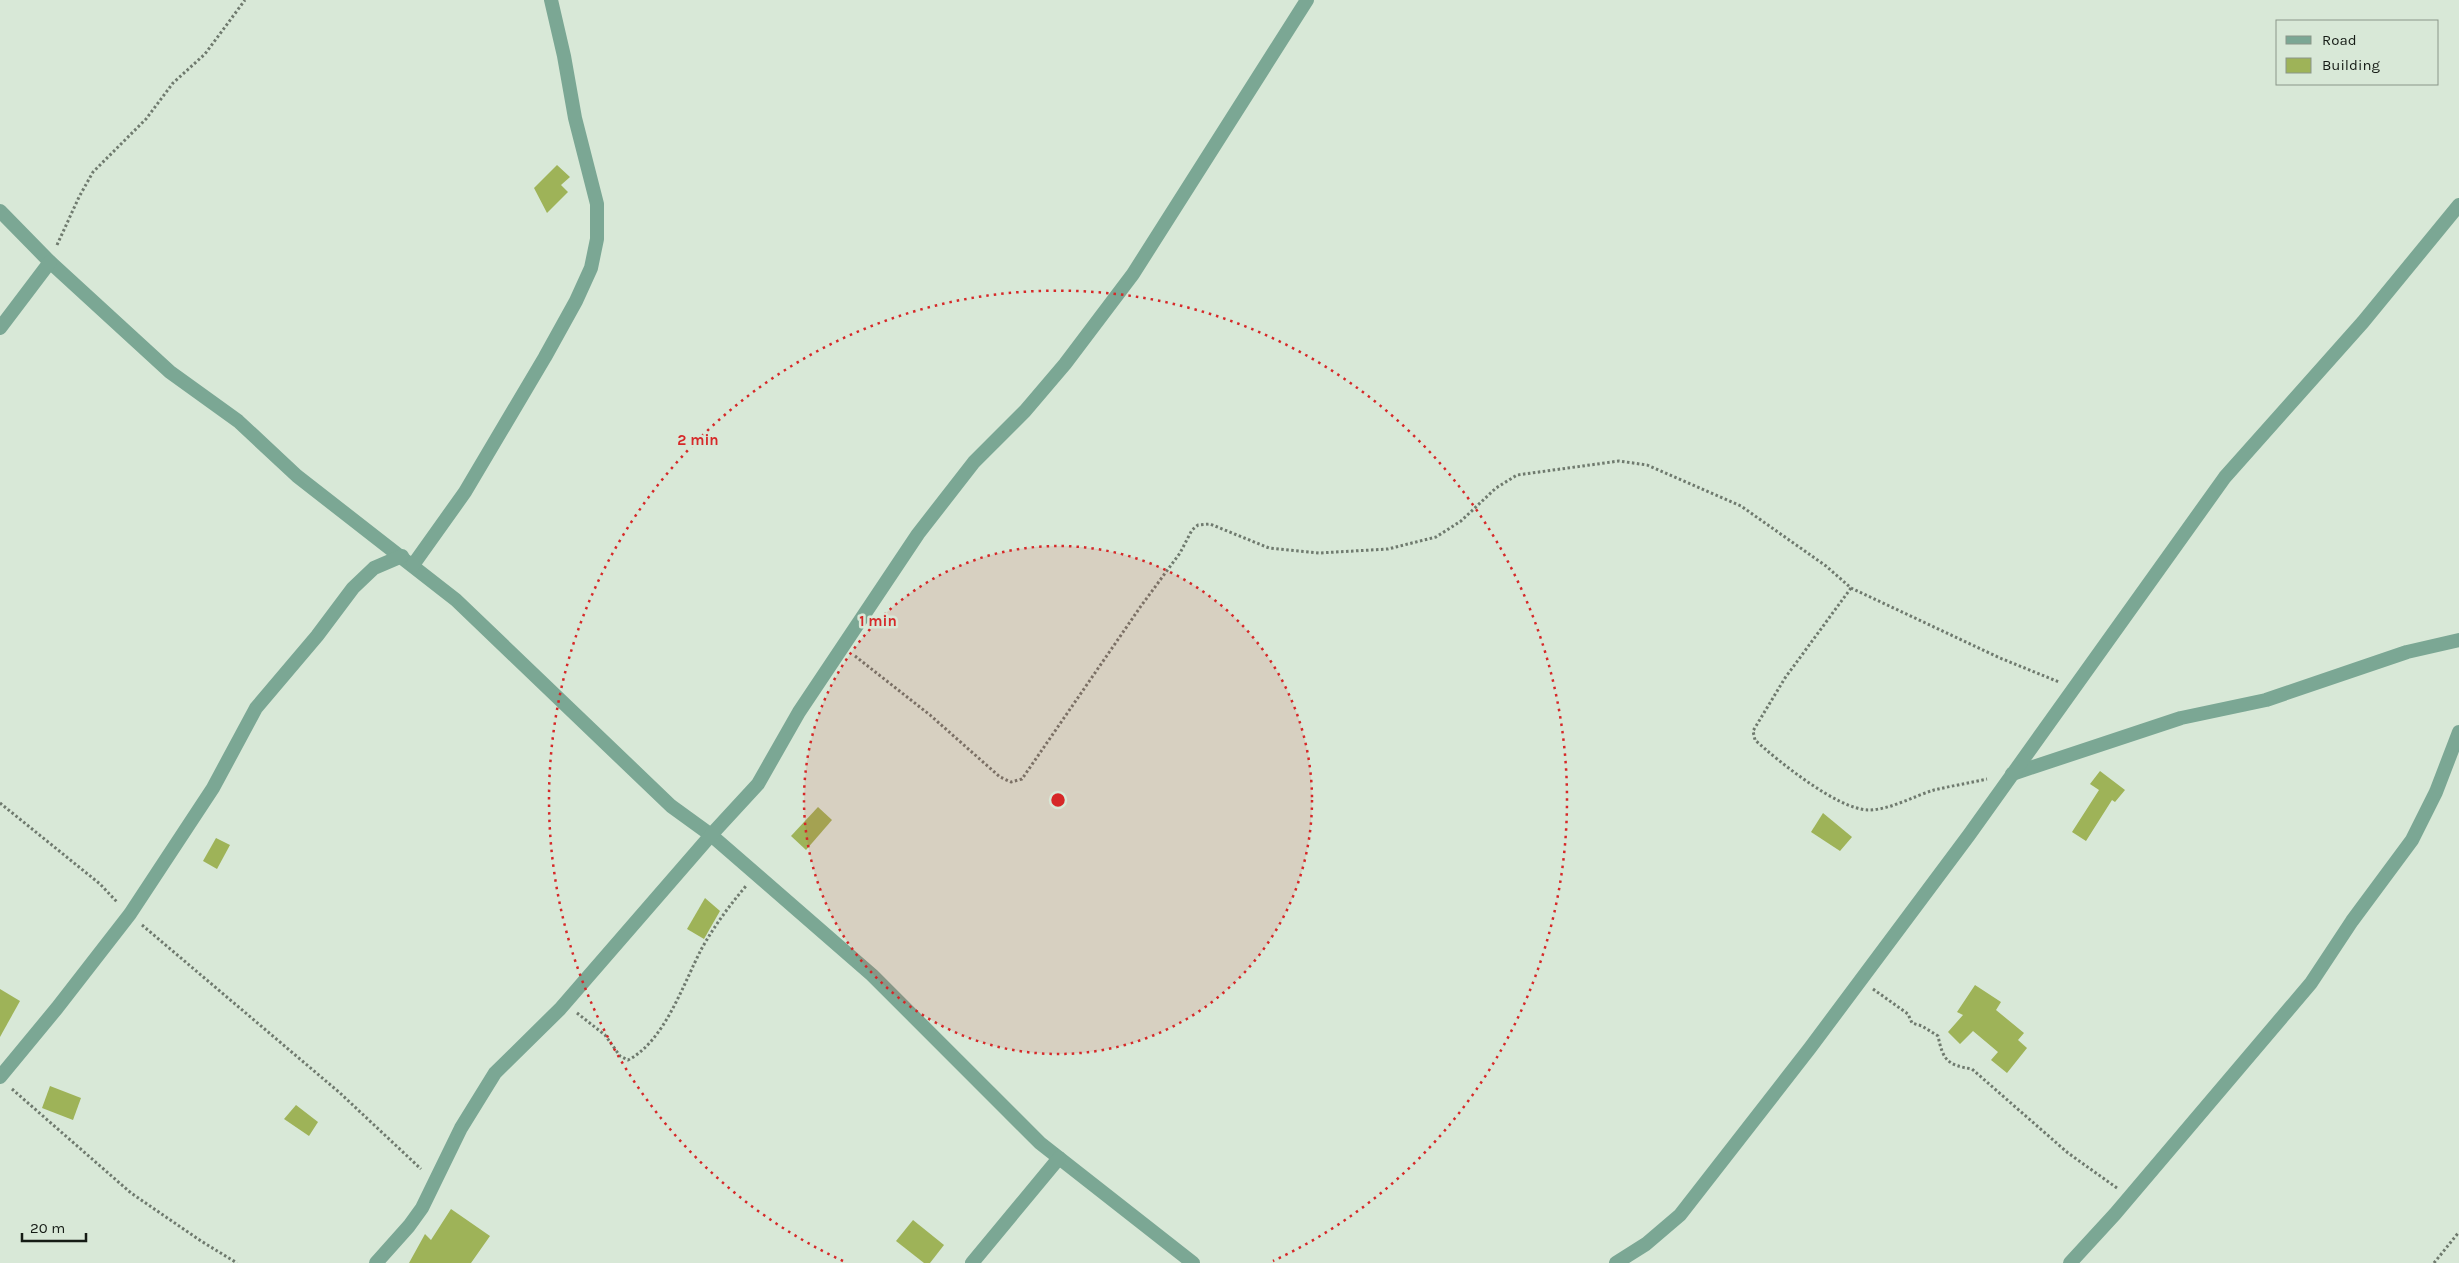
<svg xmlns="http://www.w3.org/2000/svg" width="2459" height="1263" font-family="Karla,sans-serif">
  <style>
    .building { fill: #9eb358 }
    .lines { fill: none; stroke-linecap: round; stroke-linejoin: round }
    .path { stroke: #6f7a6e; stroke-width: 3; stroke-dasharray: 2.5 2.5; stroke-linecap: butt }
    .minor { stroke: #7ba794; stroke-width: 14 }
    .ring { fill: none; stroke: #d62828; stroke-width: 2.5; stroke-dasharray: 2.5 5 }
    .centre { fill: #d62828; stroke: #d8e8d7; stroke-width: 2.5 }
    .ring-label { font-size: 15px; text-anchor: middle; font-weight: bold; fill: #d62828; stroke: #d8e8d7; stroke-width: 5; stroke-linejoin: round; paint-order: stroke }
  </style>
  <rect width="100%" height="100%" fill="#d8e8d7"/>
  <g class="building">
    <polygon points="557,165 570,177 561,185 568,192 547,213 534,188"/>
    <polygon points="2100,771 2125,790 2115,802 2112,800 2086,841 2072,832 2099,790 2090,784"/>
    <polygon points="818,807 832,820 806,850 791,836"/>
    <polygon points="1823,813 1852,837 1840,851 1811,832"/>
    <polygon points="216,838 230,845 217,869 203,861"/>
    <polygon points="705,898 720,911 704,939 687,929"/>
    <polygon points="1975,985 2001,1002 1996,1010 2024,1033 2018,1040 2027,1048 2007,1073 1991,1060 1998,1052 1973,1031 1960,1044 1948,1032 1963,1015 1957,1012"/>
    <polygon points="0,989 20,1001 0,1037"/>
    <polygon points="50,1086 81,1098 73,1120 42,1108"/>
    <polygon points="296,1105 318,1122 309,1136 284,1119"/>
    <polygon points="451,1209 490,1236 471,1263 409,1263 425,1234 431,1240"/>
    <polygon points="913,1220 944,1245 930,1263 924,1263 896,1241"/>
  </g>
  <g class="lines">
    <g class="path">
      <polyline points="57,245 79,197 93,172 146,119 173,83 205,54 245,0"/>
      <path d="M1851,588l-66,90 -32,53 2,9c23,21 82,69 113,70 22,0 46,-14 66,-20 17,-4 35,-7 53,-11"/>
      <polyline points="855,656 930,715 1000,777 1011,782 1022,779 1141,606 1180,553 1192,530 1198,525 1210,524 1269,548 1319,553 1388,549 1436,537 1461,521 1496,488 1517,475 1619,461 1647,465 1741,506 1826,566 1851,588 2000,658 2059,682"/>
      <polyline points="0,803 100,884 117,902"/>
      <polyline points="142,925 340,1093 421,1169"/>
      <path d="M1873,989l35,25 4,9 10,3 16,10c5,24 9,29 34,33l96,84 49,35"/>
      <path d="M577,1013l28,22 15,21 8,4c37,-19 55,-76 74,-112 13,-23 27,-42 44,-62"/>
      <polyline points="12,1089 131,1193 201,1241 237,1263"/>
      <polyline points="2434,1263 2459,1232"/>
    </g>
    <g class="minor">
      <polyline points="0,211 50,262 170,372 238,421 297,476 456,600 671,806 711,835 872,975 1040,1143 1193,1263"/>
      <polyline points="0,328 50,262"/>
      <polyline points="413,565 465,492 545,357 576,301 591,268 597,239 597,204 575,118 564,56 551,0"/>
      <polyline points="2012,774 2181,718 2266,700 2407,652 2459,640"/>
      <polyline points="0,1077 57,1008 130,914 213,788 256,708 317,636 353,588 374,568 402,556"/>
      <polyline points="376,1263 409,1226 422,1208 461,1128 495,1073 560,1009 711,835 758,784 799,712 918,534 974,462 1025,411 1065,364 1133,274 1307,0"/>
      <polyline points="972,1263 1059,1158"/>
      <polyline points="1616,1263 1646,1244 1680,1215 1810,1048 1969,835 2225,477 2363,322 2459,205"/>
      <polyline points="2070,1263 2115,1214 2311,983 2352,921 2412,840 2436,792 2459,732"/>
    </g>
  </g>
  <circle cx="1058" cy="800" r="254" fill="#d62828" fill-opacity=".12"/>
  <g class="ring">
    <circle cx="1058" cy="800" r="254"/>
    <path d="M843 1261A509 509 0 1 1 1273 1261"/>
  </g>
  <circle cx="1058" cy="800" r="8" class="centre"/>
  <g class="ring-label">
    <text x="698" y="445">2 min</text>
    <text x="878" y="626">1 min</text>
  </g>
  <rect x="2276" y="20" width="162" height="65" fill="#d8e8d7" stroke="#8a9689"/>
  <rect x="2286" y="36" width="25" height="8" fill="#7ba794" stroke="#8a9689"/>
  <text x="2322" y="45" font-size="15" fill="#151b15">Road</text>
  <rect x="2286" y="58" width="25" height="15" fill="#9eb358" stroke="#8a9689"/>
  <text x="2322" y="70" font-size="15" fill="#151b15">Building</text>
  <path d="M22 1233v8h64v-8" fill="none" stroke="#151b15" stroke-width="2.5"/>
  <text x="30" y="1233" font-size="15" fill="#151b15" stroke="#d8e8d7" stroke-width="4" paint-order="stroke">20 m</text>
</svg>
